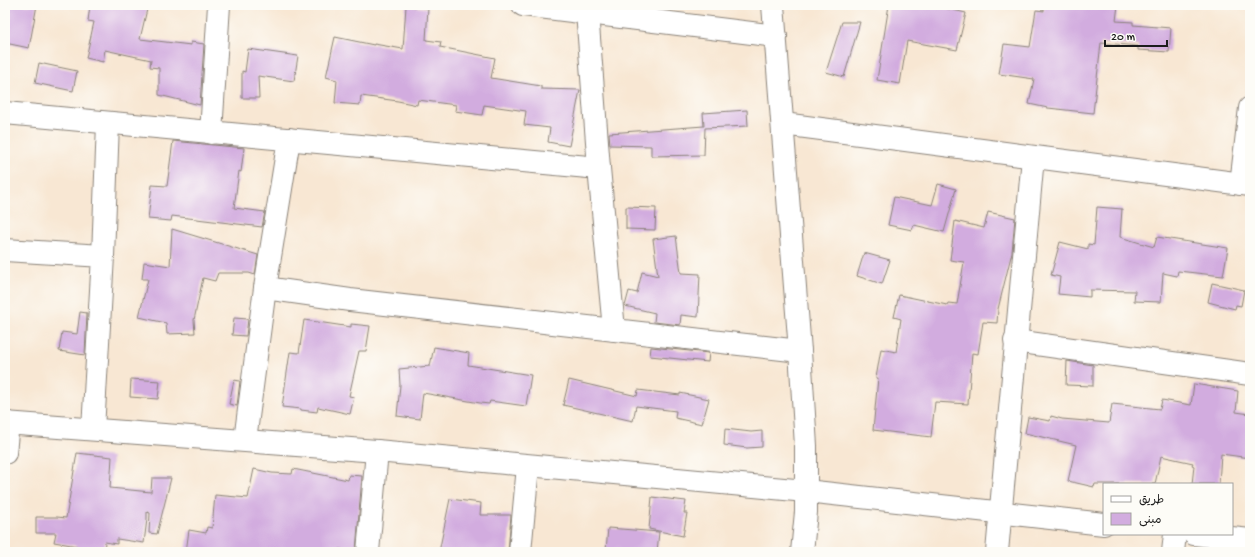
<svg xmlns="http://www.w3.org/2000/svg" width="1255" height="557" font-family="'Gochi Hand','Playpen Sans Arabic',sans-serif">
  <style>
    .building { fill: #d2acdf }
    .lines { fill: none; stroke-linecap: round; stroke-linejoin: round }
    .minor-casing { stroke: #8a8278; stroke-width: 24 }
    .minor { stroke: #fff; stroke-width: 22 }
  </style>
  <rect width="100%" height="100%" fill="#fdfcf7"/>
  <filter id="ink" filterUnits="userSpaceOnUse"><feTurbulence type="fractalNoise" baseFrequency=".025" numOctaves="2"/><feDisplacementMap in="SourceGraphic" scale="8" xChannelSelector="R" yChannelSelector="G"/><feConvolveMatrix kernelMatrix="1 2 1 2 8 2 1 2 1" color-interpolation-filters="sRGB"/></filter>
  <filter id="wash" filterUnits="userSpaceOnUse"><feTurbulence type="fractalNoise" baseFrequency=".012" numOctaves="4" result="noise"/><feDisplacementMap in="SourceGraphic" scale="16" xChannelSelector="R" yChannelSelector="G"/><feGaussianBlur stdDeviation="0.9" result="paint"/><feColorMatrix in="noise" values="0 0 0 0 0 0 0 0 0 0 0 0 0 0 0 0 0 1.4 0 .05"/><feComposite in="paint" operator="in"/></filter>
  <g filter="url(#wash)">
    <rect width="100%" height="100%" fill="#f8e7d3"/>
    <g id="blocks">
      <g class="building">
        <polygon points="5,5 37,5 29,48 5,43"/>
        <polygon points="90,5 148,5 140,39 191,45 191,42 204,44 200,105 159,95 159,68 150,67 151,60 105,50 103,62 86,58 94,22 88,21"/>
        <polygon points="889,5 940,5 940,7 966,13 957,50 907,41 900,84 877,80"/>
        <polygon points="1044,5 1118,5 1116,21 1133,22 1133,25 1171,28 1169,52 1138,50 1138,46 1101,43 1093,113 1048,108 1029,104 1034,79 999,74 1004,44 1030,47 1036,10 1044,11"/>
        <polygon points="406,6 428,8 426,40 441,42 440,47 495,58 491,78 541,86 541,89 580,90 569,146 548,142 550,128 524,125 526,111 484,105 482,115 455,111 456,105 418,100 417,105 398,101 361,96 360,105 335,103 337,80 326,77 335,37 374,45 374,44 403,49"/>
        <polygon points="842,22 860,22 844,77 826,72"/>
        <polygon points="248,49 298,56 294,81 258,76 259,98 242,98 242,71 245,72"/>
        <polygon points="39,63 77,71 73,91 35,83"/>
        <polygon points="747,110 748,126 705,128 704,155 651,156 651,146 610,145 609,133 704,126 703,113"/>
        <polygon points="173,141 244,148 241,172 239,171 234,208 265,212 262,227 172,216 171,221 148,219 152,185 167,186"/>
        <polygon points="938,184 956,189 944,232 914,225 912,230 888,225 894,197 932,205"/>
        <polygon points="626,207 656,208 655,230 626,229"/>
        <polygon points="1097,207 1122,209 1120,237 1154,247 1157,237 1228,248 1223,276 1178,271 1177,276 1163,273 1161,302 1134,301 1135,291 1090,290 1090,297 1058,294 1060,277 1051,275 1060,242 1088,249 1088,244 1094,245"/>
        <polygon points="988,212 1015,218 1012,252 998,309 997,323 983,322 978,354 972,353 968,404 935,402 931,437 873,430 878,378 876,378 881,349 896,352 901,319 894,317 899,295 947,305 948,303 957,304 964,262 950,260 955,221 984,228"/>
        <polygon points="172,229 258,255 255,275 249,273 218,273 215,281 203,278 194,320 195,333 167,334 166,323 139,317 148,279 142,279 144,262 170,266"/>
        <polygon points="676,236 681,273 700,274 698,317 681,315 680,325 654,322 655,313 625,306 629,291 637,293 642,272 658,276 653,239"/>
        <polygon points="864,253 890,260 882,284 857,276"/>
        <polygon points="1212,283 1244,290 1241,306 1236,305 1235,309 1208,302"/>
        <polygon points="80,312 87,313 85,355 59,351 62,332 77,334"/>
        <polygon points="234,318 248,319 246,336 232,335"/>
        <polygon points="304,320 351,327 351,324 370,326 366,351 359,351 349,396 354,397 350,414 318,407 317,412 301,410 301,409 282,407 290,352 299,353"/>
        <polygon points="434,347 469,353 468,365 531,375 526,406 490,401 489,404 480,403 423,393 420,419 397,416 400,385 399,369 430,366"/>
        <polygon points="651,347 709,353 708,362 650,356"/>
        <polygon points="1067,361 1093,365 1093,386 1066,385"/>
        <polygon points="131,379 160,381 158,399 130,397"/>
        <polygon points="234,380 240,381 237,406 229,404"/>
        <polygon points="569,380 637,396 638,390 680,395 680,393 709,399 702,424 675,418 676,411 636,406 633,421 563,405"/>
        <polygon points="1194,384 1238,391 1236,412 1250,414 1250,458 1221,454 1219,484 1192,484 1194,466 1192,465 1193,463 1161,456 1155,484 1095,484 1094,487 1068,481 1076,445 1025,433 1028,417 1050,421 1051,416 1062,419 1109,423 1112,404 1160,409 1162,400 1191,405"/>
        <polygon points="725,429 751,432 762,431 762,447 747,448 724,445"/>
        <polygon points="77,453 112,457 110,488 151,492 152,478 171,478 157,534 149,533 150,513 147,512 147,519 144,543 117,539 117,544 105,542 104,552 77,552 77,546 54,542 56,533 36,533 36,517 57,517 66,518"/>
        <polygon points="254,469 272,473 292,474 293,469 348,480 349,475 362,476 356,551 339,549 338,552 186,552 189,530 206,533 207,527 212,528 215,495 248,498"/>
        <polygon points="652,497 686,501 684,513 687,513 683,536 649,529"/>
        <polygon points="450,499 481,503 480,515 511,515 508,552 439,552"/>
        <polygon points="608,528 659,532 657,552 606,550"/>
      </g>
    </g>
  </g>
  <g filter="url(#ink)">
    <use href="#blocks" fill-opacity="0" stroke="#8a8278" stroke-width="1"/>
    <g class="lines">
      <defs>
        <g id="minor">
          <polyline points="523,5 776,36"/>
          <polyline points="773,5 800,351 806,446 806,512 802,552"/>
          <polyline points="587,12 599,168 614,330"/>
          <polyline points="5,113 599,168"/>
          <polyline points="783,124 1250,185"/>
          <polyline points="211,133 219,5"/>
          <polyline points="1241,184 1250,108"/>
          <polyline points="5,250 103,256 93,429"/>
          <polyline points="103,256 108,123"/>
          <polyline points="265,288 350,300 800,351"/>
          <polyline points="1015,341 1250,374"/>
          <polyline points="5,423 377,451 806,491 1104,524"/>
          <polyline points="245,440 265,288 289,139"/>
          <polyline points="5,453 8,423"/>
          <polyline points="1194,534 1250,540"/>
          <polyline points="368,552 377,451"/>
          <polyline points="520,552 528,466"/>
          <polyline points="997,552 1033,157"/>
          <polyline points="1173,552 1175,534"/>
        </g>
      </defs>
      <use href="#minor" class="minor-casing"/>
      <use href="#minor" class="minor"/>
    </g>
  </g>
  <rect width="1255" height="557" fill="none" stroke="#fdfcf7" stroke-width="20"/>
  <rect x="1103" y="483" width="130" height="52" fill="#fdfcf7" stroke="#a3a29f"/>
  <rect x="1111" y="496" width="20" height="6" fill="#ffffff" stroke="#a3a29f"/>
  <text x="1139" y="503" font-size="12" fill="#1c1c1c">طريق</text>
  <rect x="1111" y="513" width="20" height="12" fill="#d2acdf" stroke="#a3a29f"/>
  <text x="1139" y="523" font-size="12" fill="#1c1c1c">مبنى</text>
  <path d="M1105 40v6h62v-6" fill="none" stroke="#1c1c1c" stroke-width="2"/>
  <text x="1111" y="40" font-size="12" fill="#1c1c1c" stroke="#fdfcf7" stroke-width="3" paint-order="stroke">20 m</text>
</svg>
